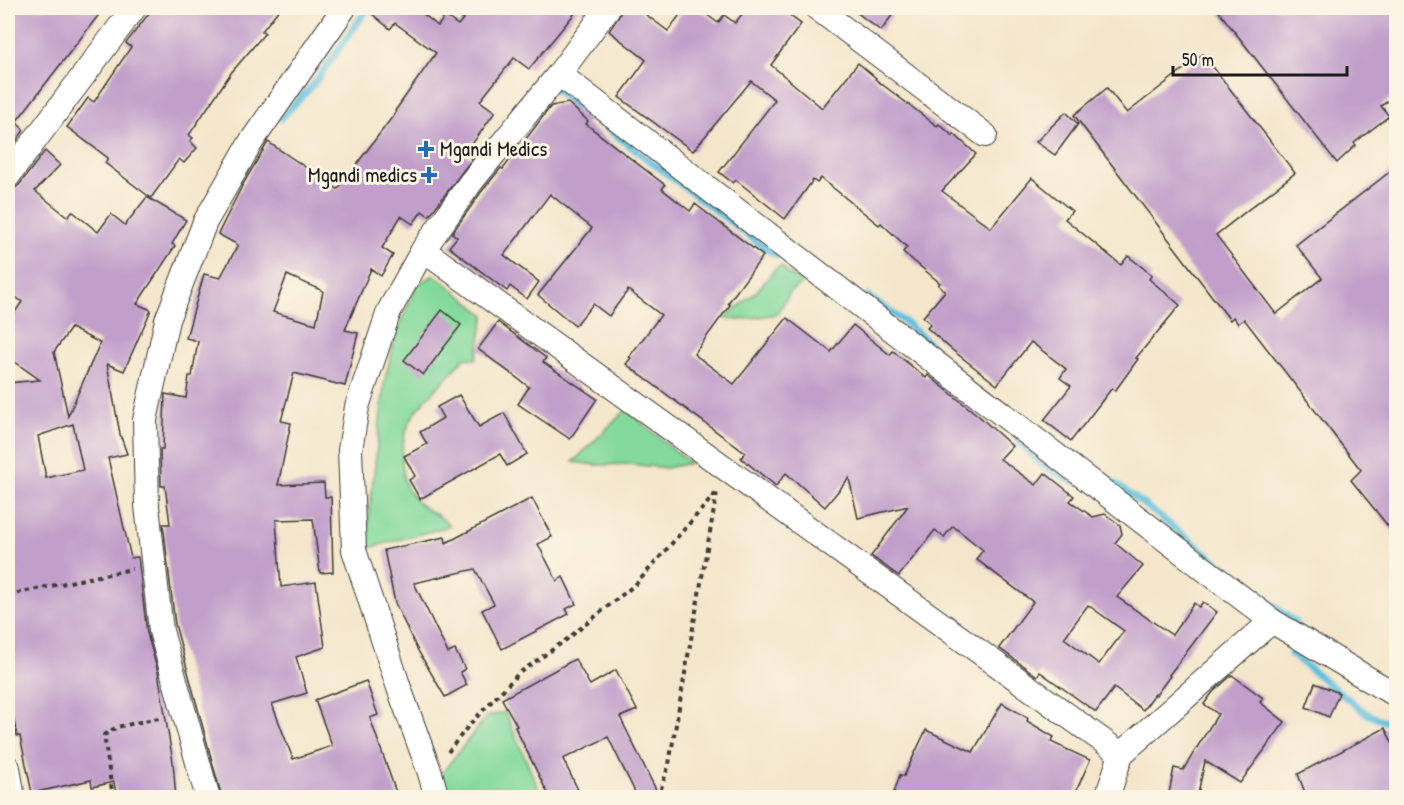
<svg xmlns="http://www.w3.org/2000/svg" width="1404" height="805" font-family="'Patrick Hand',sans-serif">
  <style>
    .green { fill: #84da9d; stroke: #507b5c; stroke-width: 1.5 }
    .lines { fill: none; stroke-linecap: round; stroke-linejoin: round }
    .stream { stroke: #60c0de; stroke-width: 7 }
    .building { fill: #c19fca; fill-rule: evenodd }
    .minor-casing { stroke: #3c3a36; stroke-width: 26 }
    .path { stroke: #3c3a36; stroke-width: 4; stroke-dasharray: 4.5 4.5; stroke-linecap: butt }
    .minor { stroke: #fff; stroke-width: 24 }
    .poi-dot { fill: #1f6fb2; stroke: #fcf5e5; stroke-width: 2 }
    .labels { text-anchor: middle; stroke-width: 6; stroke-linejoin: round; paint-order: stroke }
    .poi-label { font-size: 21px; fill: #1c1c1c; stroke: #fcf5e5; text-anchor: start }
  </style>
  <rect width="100%" height="100%" fill="#fcf5e5"/>
  <filter id="ink" filterUnits="userSpaceOnUse"><feTurbulence type="fractalNoise" baseFrequency=".0167" numOctaves="2"/><feDisplacementMap in="SourceGraphic" scale="12" xChannelSelector="R" yChannelSelector="G"/><feConvolveMatrix kernelMatrix="1 2 1 2 8 2 1 2 1" color-interpolation-filters="sRGB"/></filter>
  <filter id="wash" filterUnits="userSpaceOnUse"><feTurbulence type="fractalNoise" baseFrequency=".008" numOctaves="4" result="noise"/><feDisplacementMap in="SourceGraphic" scale="24" xChannelSelector="R" yChannelSelector="G"/><feGaussianBlur stdDeviation="1.35" result="paint"/><feColorMatrix in="noise" values="0 0 0 0 0 0 0 0 0 0 0 0 0 0 0 0 0 1.4 0 .05"/><feComposite in="paint" operator="in"/></filter>
  <g filter="url(#wash)">
    <rect width="100%" height="100%" fill="#f4e6cb"/>
    <g class="green">
      <polygon points="782,266 788,274 804,282 791,291 777,314 739,320 725,318 757,291 775,269"/>
      <path d="M435,275l50,40 -9,44 -12,-1c-27,36 -64,51 -62,103 1,18 2,27 15,41 10,10 22,11 33,24l-85,23 20,-170 11,-45 21,-50z"/>
      <polygon points="626,410 690,463 666,468 630,464 596,465 573,462"/>
      <polygon points="505,712 542,797 449,797 442,773 486,717"/>
    </g>
    <g class="lines">
      <g class="stream">
        <polyline points="552,87 760,244 776,255"/>
        <polyline points="281,118 313,85 368,8"/>
        <polyline points="868,296 905,322 930,344"/>
        <polyline points="1018,440 1041,464 1073,482"/>
        <polyline points="1087,464 1142,503 1295,622"/>
        <polyline points="1291,654 1367,714 1396,726"/>
      </g>
    </g>
    <g id="blocks">
      <g class="building">
        <polygon points="8,8 104,8 16,122 24,130 8,153"/>
        <polygon points="153,8 280,8 262,31 265,33 231,73 189,135 193,138 190,141 197,148 184,163 179,159 151,198 105,163 108,158 67,127 88,98 94,102 131,47 126,43"/>
        <path d="M365,8h51l22,18 7,-10 13,9 14,-17h119l-5,5 -7,-5 -50,61 -15,-11 -34,43 15,11 -30,42 7,5 -43,57 -7,-5 -9,13 -12,-8 -19,32 11,7 -12,21 -10,-7 -26,61 13,3 -13,53 -51,-13 -13,48 10,2 -13,62 46,-2 1,14h6l2,75 -13,1 -7,-54 -37,1 5,67 35,-5 9,65 -29,10 11,36 -35,11 21,55 39,-13 -17,-46 51,-19 12,34 -8,3 28,80h-176l-47,-174 -12,-100h7l-5,-38h-4l-1,-37h3l2,-55 21,4 3,-22h3l6,-35 -12,-3 18,-64 16,4 18,-33 -20,-11 25,-50 25,-42 70,47 58,-77 -1,-1 41,-58 -41,-30 -5,6zM287,275l36,16 -7,33 -43,-12z"/>
        <polygon points="622,8 637,8 668,31 685,8 698,8 718,23 724,15 735,23 747,8 779,8 801,24 771,65 822,108 858,63 876,78 875,79 937,126 939,124 953,136 954,134 976,154 942,191 991,228 1032,178 1072,211 1065,219 1121,265 1128,256 1152,275 1149,279 1180,305 1136,358 1138,359 1115,391 1112,388 1071,441 1044,420 1071,386 1060,378 1066,369 1031,342 997,385 951,349 927,328 931,324 923,317 945,291 938,285 940,283 903,252 907,247 881,223 879,225 821,178 817,183 813,180 785,219 736,180 733,183 719,172 775,100 751,81 693,151 619,97 646,60 609,31 619,16"/>
        <polygon points="851,8 897,8 881,31"/>
        <polygon points="1216,8 1396,8 1396,95 1381,106 1389,116 1354,143 1356,145 1337,163"/>
        <polygon points="1203,54 1295,173 1216,235 1276,314 1322,278 1296,245 1396,167 1396,536 1351,480 1361,470 1244,319 1238,324 1233,317 1230,320 1074,115 1107,88 1127,113"/>
        <path d="M568,103l20,18 -2,3 79,61 -3,4 28,22 5,-7 68,52 -35,47 2,2 -36,49 40,30 53,-66 44,34 22,-27 37,30 3,-4 33,27 2,-3 51,41 33,30 -12,13 36,26 9,-12 29,23 -4,5 23,16 12,-3 15,11 2,9 -7,9 28,23 -26,31 55,38 22,-32 5,4 4,-5 14,10 -48,63 1,1 -14,19 -1,-1 -12,16 -29,-22 -18,24 -56,-40 -3,4 -38,-28 34,-46 -57,-43 7,-9 -30,-24 -9,11 -9,-7 -36,46 -28,-20 37,-50 -50,12 -9,-40 -24,29 -39,-34 -10,13 -35,-28 4,-5 -119,-89 5,-6 -2,-1 32,-42 -33,-25 -19,26 -16,-12 -18,22 -37,-31 54,-67 -42,-34 -46,61 35,27 -12,17 -17,-13 -3,5 -58,-44 8,-10 -5,-4 30,-42 19,-23 2,1 48,-63zM1088,605l36,26 -25,33 -35,-26z"/>
        <polygon points="1066,112 1078,124 1055,155 1036,142"/>
        <path d="M45,151l15,14 -25,26 33,26 4,-6 26,21 13,-18 14,11 22,-28 39,23 -14,24 3,2 -38,58 14,6 -27,61 -17,-7 13,70 7,20 -19,4 23,100 7,-1 9,76 11,39 15,90 3,36h-59l-3,-16 -22,5 -1,-7 -59,13 -12,-57h-3l-9,-45v-308l32,-3 -32,-23v-35l14,-20 -14,-11v-101l6,-1 5,-4zM71,328l29,15 -32,73 -14,-64zM73,424l10,46 -37,8 -8,-42z"/>
        <polygon points="442,310 461,325 423,375 404,360"/>
        <polygon points="498,322 546,358 543,362 597,399 570,439 518,404 529,387 478,349"/>
        <polygon points="459,395 479,427 504,413 527,454 507,466 500,454 420,499 409,480 415,476 404,456 427,444 420,432 443,418 437,407"/>
        <polygon points="532,498 552,537 538,544 557,581 563,577 576,604 566,609 569,614 502,649 482,610 494,604 475,569 414,583 448,653 455,650 465,669 460,672 467,685 445,697 417,649 395,603 384,550 445,537 446,543"/>
        <polygon points="575,659 590,685 616,670 637,710 620,717 660,798 638,798 608,737 563,759 582,798 550,798 515,727 517,726 502,699"/>
        <polygon points="1232,675 1263,698 1260,702 1285,722 1240,783 1205,761 1197,798 1168,798 1174,768 1183,770 1218,714 1204,704 1213,692"/>
        <polygon points="1315,683 1339,693 1329,717 1306,707"/>
        <polygon points="1002,703 1028,718 1027,721 1054,737 1051,742 1090,760 1073,798 892,798 900,775 904,776 926,730 973,752"/>
        <polygon points="1385,728 1396,751 1396,798 1307,798 1298,774"/>
      </g>
    </g>
  </g>
  <g filter="url(#ink)">
    <use href="#blocks" fill-opacity="0" stroke="#3c3a36" stroke-width="1.5"/>
    <g class="lines">
      <defs>
        <g id="minor">
          <polyline points="817,8 985,135"/>
          <polyline points="559,74 1272,621 1380,686 1396,694"/>
          <polyline points="8,176 134,8"/>
          <polyline points="423,250 1121,754"/>
          <polyline points="8,768 13,798"/>
          <polyline points="208,798 161,631 147,506 145,420 167,320 205,222 251,142 344,8"/>
          <polyline points="437,798 430,773 399,688 354,550 350,450 357,407 389,311 423,250 471,182 559,74 608,8"/>
          <polyline points="1107,798 1121,754 1272,621"/>
        </g>
      </defs>
      <use href="#minor" class="minor-casing"/>
      <g class="path">
        <polyline points="8,595 132,569"/>
        <polyline points="448,752 469,725 519,673 566,640 637,583 717,492"/>
        <polyline points="113,798 104,735 117,727 163,717"/>
        <polyline points="658,798 669,764 717,492"/>
      </g>
      <use href="#minor" class="minor"/>
    </g>
  </g>
  <g class="poi-dot">
    <path d="M423 140h6v6h6v6h-6v6h-6v-6h-6v-6h6z"/>
    <path d="M426 166h6v6h6v6h-6v6h-6v-6h-6v-6h6z"/>
  </g>
  <g class="labels">
    <g class="poi-label">
      <text x="440" y="156">Mgandi Medics</text>
      <text x="417" y="182" text-anchor="end">Mgandi medics</text>
    </g>
  </g>
  <rect width="1404" height="805" fill="none" stroke="#fcf5e5" stroke-width="30"/>
  <path d="M1173 66v9h174v-9" fill="none" stroke="#1c1c1c" stroke-width="3"/>
  <text x="1182" y="66" font-size="18" fill="#1c1c1c" stroke="#fcf5e5" stroke-width="4.5" paint-order="stroke">50 m</text>
</svg>
